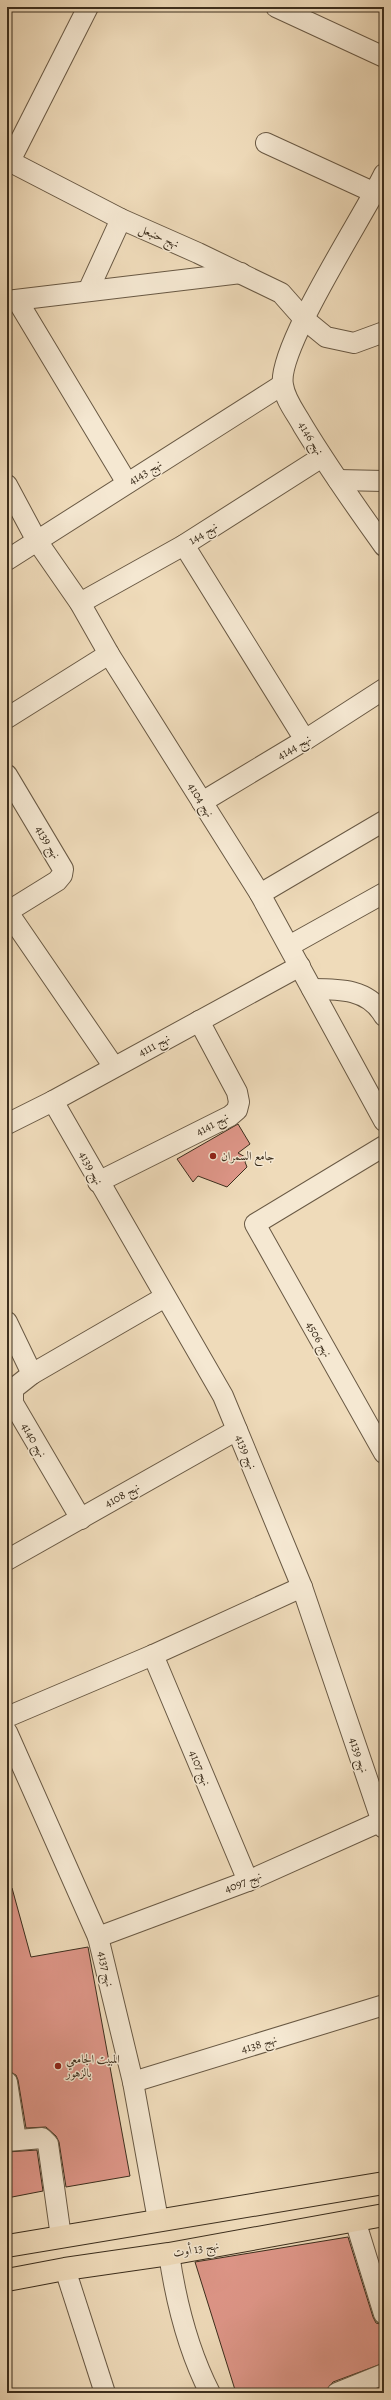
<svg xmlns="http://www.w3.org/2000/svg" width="391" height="2400" font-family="Alegreya,Amiri,serif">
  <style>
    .building { fill: #de9688; stroke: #3c2e1d }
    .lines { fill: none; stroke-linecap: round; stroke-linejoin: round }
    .minor-casing { stroke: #695944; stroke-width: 22 }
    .major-casing { stroke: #3c2e1d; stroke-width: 24 }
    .minor { stroke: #f5e8d2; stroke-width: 20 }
    .major { stroke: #efdbba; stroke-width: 22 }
    .poi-dot { fill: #8f2418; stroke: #f5e8d2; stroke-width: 1.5 }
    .labels { text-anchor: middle; stroke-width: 3; stroke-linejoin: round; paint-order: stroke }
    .street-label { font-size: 12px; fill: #3c2e1d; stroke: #f5e8d2 }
    .poi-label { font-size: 12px; fill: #3c2e1d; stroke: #f5e8d2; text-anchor: start }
  </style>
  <rect width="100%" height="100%" fill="#efdbba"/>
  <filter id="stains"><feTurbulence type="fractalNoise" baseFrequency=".005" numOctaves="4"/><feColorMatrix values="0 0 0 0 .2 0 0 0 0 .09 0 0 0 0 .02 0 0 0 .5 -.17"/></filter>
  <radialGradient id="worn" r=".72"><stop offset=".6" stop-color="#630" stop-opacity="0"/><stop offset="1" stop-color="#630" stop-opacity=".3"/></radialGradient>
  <g class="building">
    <polygon points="238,1124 250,1144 238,1153 247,1158 245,1162 247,1167 227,1187 198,1176 193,1182 177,1159"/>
    <polygon points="12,1888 31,1957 88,1947 130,2176 66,2187 59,2142 56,2136 46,2127 26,2128 18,2080 16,2075 7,2071 7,1889"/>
    <polygon points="37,2150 43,2191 7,2198 7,2152"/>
    <polygon points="348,2237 373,2317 376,2323 384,2325 384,2363 333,2382 326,2391 321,2393 236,2393 195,2262"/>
  </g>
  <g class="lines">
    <defs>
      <g id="minor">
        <polyline points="276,7 384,57"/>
        <polyline points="266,143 375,193"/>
        <polyline points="7,160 121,219 198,253 281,293 304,319 326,337 354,343 384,332"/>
        <polyline points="10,161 88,7"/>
        <path d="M384,174c-19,40 -108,175 -101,211 2,15 13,28 20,41 25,41 53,81 81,120"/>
        <polyline points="88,291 121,219"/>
        <polyline points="17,300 127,483"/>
        <polyline points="7,301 241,273"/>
        <polyline points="338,480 384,481"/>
        <polyline points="7,485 37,541 80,603 109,654 260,894 384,1121"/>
        <polyline points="184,545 305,740"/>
        <polyline points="7,560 282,385"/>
        <polyline points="80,603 184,545 322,457"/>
        <polyline points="7,718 109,654"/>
        <polyline points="7,775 63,869 62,875 57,881 7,912"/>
        <polyline points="202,802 305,740 384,689"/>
        <polyline points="260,894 384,821"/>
        <polyline points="7,911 114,1067"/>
        <polyline points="289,946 384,893"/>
        <path d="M312,989c28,0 57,0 72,27"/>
        <polyline points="53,1101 223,1396 302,1587 384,1828"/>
        <polyline points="7,1124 53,1101 300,966"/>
        <polyline points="384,1146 255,1224 384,1453"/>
        <polyline points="98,1182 230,1116 237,1110 239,1102 237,1092 199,1021"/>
        <polyline points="7,1322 32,1374 13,1389 13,1403 81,1519"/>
        <polyline points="32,1374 165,1297"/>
        <polyline points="7,1560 237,1430"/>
        <polyline points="153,1655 248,1881"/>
        <polyline points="7,1717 153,1655 302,1587"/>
        <polyline points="7,1732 98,1937 133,2082 158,2220"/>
        <polyline points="98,1937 248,1881 384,1820"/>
        <polyline points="7,2082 16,2140"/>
        <polyline points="133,2082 384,2005"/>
        <polyline points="7,2141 42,2138 48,2144 61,2237"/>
        <polyline points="355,2220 384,2314"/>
        <path d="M169,2254c7,48 19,96 41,139"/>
        <polyline points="65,2269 105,2393"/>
        <polyline points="337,2393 384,2374"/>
      </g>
      <g id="major">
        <polyline points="7,2246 384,2183"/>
        <polyline points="7,2280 65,2269 169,2254 384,2215"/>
      </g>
    </defs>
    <use href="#minor" class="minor-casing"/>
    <use href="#major" class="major-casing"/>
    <use href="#minor" class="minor"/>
    <use href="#major" class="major"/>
  </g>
  <g class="poi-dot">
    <circle cx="213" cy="1156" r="4"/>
    <circle cx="58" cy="2066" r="4"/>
  </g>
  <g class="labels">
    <g class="street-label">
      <text transform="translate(159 236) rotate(23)" y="4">نهج حنبعل</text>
      <text transform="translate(311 438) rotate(59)" y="4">نهج 4146</text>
      <text transform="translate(145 472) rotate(-32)" y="4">نهج 4143</text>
      <text transform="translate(203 533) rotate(-32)" y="4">نهج 144</text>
      <text transform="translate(294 747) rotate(-31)" y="4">نهج 4144</text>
      <text transform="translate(201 800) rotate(58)" y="4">نهج 4104</text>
      <text transform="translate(48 842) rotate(58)" y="4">نهج 4139</text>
      <text transform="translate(154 1045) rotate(-29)" y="4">نهج 4111</text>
      <text transform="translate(212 1124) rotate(-29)" y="4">نهج 4141</text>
      <text transform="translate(91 1168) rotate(61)" y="4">نهج 4139</text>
      <text transform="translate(319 1339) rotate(60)" y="4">نهج 4506</text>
      <text transform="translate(34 1440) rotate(60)" y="4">نهج 4140</text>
      <text transform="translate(246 1452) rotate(67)" y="4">نهج 4139</text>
      <text transform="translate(122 1495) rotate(-29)" y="4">نهج 4108</text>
      <text transform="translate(359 1755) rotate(71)" y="4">نهج 4139</text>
      <text transform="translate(200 1768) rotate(67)" y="4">نهج 4107</text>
      <text transform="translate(243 1882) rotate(-22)" y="4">نهج 4097</text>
      <text transform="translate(106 1969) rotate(77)" y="4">نهج 4137</text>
      <text transform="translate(259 2044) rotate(-17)" y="4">نهج 4138</text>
      <text transform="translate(196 2249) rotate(-10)" y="4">نهج 13 أوت</text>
    </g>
    <g class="poi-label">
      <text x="221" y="1160">جامع السمران</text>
      <text x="66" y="2063">المبيت الجامعي<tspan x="66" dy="14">بالزهور</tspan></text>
    </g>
  </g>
  <rect width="391" height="2400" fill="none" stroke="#efdbba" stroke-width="24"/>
  <rect x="8" y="8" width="375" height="2384" fill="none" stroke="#3c2e1d" stroke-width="2"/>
  <rect x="12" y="12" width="367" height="2376" fill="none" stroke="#3c2e1d"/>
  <rect width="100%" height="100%" filter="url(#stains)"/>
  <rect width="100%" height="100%" fill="url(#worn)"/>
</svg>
